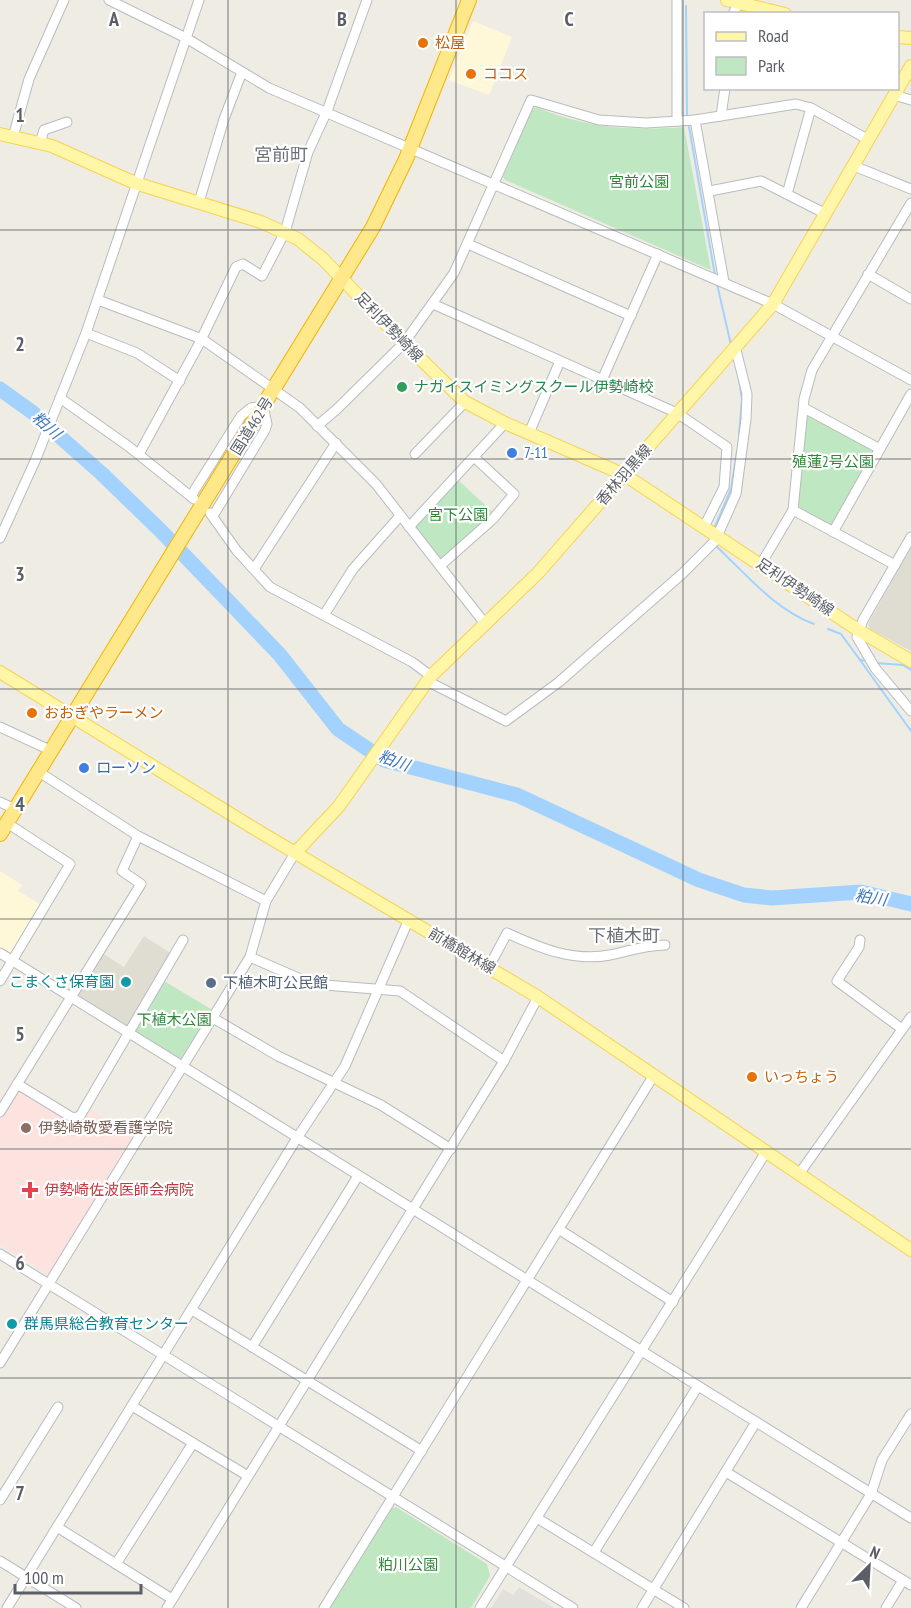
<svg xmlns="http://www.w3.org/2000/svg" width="911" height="1608" font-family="'PT Sans Narrow','Noto Sans JP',sans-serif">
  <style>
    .commercial { fill: #fff8d8 }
    .industrial { fill: #e2e0db }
    .education { fill: #dfdcd2 }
    .medical { fill: #fce3df }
    .green { fill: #bfe7c1 }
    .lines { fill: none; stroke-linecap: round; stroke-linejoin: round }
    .stream { stroke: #a3d2ff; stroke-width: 2 }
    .river { stroke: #a3d2ff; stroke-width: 15 }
    .minor-casing { stroke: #b8bbc0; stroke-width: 11 }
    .major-casing { stroke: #f7d254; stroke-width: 14 }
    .highway-casing { stroke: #f2b400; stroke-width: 16 }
    .minor { stroke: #fff; stroke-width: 9 }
    .major { stroke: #fff6a8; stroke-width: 12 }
    .highway { stroke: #ffe88a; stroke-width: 14 }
    .grid { fill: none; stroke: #5b5f65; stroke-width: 1.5; stroke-opacity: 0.55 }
    .food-dot { fill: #e8710a; stroke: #fff; stroke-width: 2 }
    .leisure-dot { fill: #2e9e5b; stroke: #fff; stroke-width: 2 }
    .shop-dot { fill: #3f7fe0; stroke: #fff; stroke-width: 2 }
    .culture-dot { fill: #0f9aa8; stroke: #fff; stroke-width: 2 }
    .service-dot { fill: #5c6f8a; stroke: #fff; stroke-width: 2 }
    .education-dot { fill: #8d6e63; stroke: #fff; stroke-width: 2 }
    .health-dot { fill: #e0444e; stroke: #fff; stroke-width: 2 }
    .labels { text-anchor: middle; stroke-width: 4.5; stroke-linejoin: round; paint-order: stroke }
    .food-label { font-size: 15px; fill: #c56008; stroke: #fff; text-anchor: start }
    .park-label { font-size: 15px; fill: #31863a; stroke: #fff }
    .street-label { font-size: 15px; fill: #5b5f65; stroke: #fff }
    .leisure-label { font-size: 15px; fill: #27864d; stroke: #fff; text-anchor: start }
    .shop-label { font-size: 15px; fill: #366cbe; stroke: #fff; text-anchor: start }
    .culture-label { font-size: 15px; fill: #0d838f; stroke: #fff; text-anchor: end }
    .service-label { font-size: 15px; fill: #4e5e75; stroke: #fff; text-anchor: start }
    .education-label { font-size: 15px; fill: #785e54; stroke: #fff; text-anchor: start }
    .health-label { font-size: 15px; fill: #be3a42; stroke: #fff; text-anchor: start }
    .water-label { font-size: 16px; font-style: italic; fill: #3e76bf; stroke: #fff }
    .quarter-label { font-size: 18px; fill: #6c7177; stroke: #fff }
    .grid-label { font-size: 20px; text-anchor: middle; font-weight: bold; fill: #5b5f65; stroke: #fff; stroke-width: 4.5; stroke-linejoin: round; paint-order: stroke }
  </style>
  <rect width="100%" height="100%" fill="#efede3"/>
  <g class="commercial">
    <polygon points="473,21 512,37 489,95 449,80"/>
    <polygon points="0,871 22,885 18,891 43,906 13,954 8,955 0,950"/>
  </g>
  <polygon class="industrial" points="519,1587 554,1608 491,1608 503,1589 513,1595"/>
  <g class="education">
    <polygon points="911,547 911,651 870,629 868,624"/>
    <polygon points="144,936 172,954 128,1027 77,994 102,953 124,967"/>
  </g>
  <polygon class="medical" points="17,1089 73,1120 88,1108 136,1137 52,1273 47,1274 0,1245 0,1117"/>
  <g class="green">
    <path d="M536,107c48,21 96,24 148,20l27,143 -206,-90 -2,-3 29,-68z"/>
    <polygon points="811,414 872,448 874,452 834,523 829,525 798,506 807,417"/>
    <polygon points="458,480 495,514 443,559 439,558 417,530 417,525"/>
    <polygon points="164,981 214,1011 181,1059 135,1031"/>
    <polygon points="396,1507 487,1564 490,1576 471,1608 330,1608 392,1508"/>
  </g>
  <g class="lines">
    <g class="stream">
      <polyline points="686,6 687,115"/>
      <polyline points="689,127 715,275"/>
      <polyline points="717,284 731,345"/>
      <polyline points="739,380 742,399 739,434"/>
      <polyline points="714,529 731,489 737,451"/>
      <path d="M716,546c30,28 58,63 98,78"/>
      <polyline points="828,629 841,634 860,660 868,661"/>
      <polyline points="860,660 911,731"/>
      <polyline points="876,663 903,665 911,670"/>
    </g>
    <polyline class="river" points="0,389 32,412 101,473 161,531 280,655 338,729 384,760 517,795 699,880 744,895 772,898 861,892 911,904"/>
    <defs>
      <g id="minor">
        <polyline points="109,0 186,38 269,88 773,304 911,380"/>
        <polyline points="733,14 740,0"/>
        <polyline points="894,95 911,100"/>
        <polyline points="721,116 725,88"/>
        <polyline points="695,120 724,282"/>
        <polyline points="677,121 677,0"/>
        <polyline points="13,137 29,79 64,0"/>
        <polyline points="40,143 44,130 67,122"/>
        <polyline points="854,166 911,189"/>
        <polyline points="710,191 761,181 826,214"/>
        <polyline points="787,194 811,108"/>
        <polyline points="199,202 224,119 242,72"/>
        <polyline points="468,244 631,316"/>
        <polyline points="868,274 911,299"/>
        <polyline points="98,300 202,339 300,408 376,484 486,625"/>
        <polyline points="433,304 677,413 727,447 724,487 704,527"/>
        <polyline points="86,333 137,353 180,381"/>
        <polyline points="602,380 658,254"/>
        <polyline points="60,398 128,446 194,499"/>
        <polyline points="804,408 880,449"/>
        <polyline points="317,426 337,409 404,343 454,273 531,100 599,120 646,123 695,120 796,104 811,108 869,140"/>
        <polyline points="529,433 560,361"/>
        <polyline points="139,454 198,346 236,267 243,264 262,276 285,232 308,152 327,111 367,0"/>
        <polyline points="415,454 465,402"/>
        <polyline points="191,496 241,416 251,408 263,406 267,424 265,430 213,516"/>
        <polyline points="793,510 895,565"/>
        <polyline points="210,513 237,551 270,587 412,662 431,676"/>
        <polyline points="409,527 505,423"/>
        <polyline points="833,532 911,394"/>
        <polyline points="911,537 863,620 857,637 875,668 911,711"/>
        <polyline points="0,538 35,461 86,333 199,0"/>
        <polyline points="761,564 793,510 804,399 812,370 911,203"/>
        <polyline points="440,566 493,519 514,494 474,457"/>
        <polyline points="254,569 336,443"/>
        <polyline points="324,615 353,569 400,516"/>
        <polyline points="427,681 506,721 559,682 683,573 715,541 736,494 746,419 747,394 735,346"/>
        <polyline points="0,727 52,751"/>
        <polyline points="39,772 138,836 266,901"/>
        <polyline points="0,802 15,809"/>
        <polyline points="860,940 859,947 837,981 902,1029"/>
        <polyline points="0,953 911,1518"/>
        <polyline points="250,957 312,984 400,991 504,1061"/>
        <path d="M489,967l18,-34c33,15 66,29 103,22 19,-4 36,-10 55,-10"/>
        <polyline points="0,981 70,864 7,823"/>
        <polyline points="213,1018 278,1056 381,1105 451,1149"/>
        <polyline points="17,1084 73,1118 80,1116 183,940"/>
        <polyline points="0,1112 141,884 122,871 138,836"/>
        <polyline points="799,1174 911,1017"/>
        <polyline points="560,1230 673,1302"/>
        <polyline points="0,1254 573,1608"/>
        <polyline points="192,1310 422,1451"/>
        <polyline points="252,1347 358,1176"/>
        <polyline points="0,1363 250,957 266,901 295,853"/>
        <polyline points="132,1406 248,1476"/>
        <polyline points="726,1472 911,1585"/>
        <polyline points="0,1500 58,1407"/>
        <polyline points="537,1518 684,1608"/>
        <polyline points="57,1527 172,1599"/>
        <polyline points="594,1552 698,1386"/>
        <polyline points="0,1561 76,1608"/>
        <polyline points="116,1564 193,1443"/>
        <polyline points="7,1608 297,1138 345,1066 409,919"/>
        <polyline points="167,1608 504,1061 538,997"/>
        <polyline points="324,1608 654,1075"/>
        <polyline points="480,1608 766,1152"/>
        <polyline points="642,1608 756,1422"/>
        <polyline points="801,1608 871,1494 882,1460 911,1414"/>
        <polyline points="886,1608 903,1580"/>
      </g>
      <g id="major">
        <polyline points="727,0 785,14"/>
        <polyline points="898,37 911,38"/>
        <polyline points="0,134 52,146 135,183 261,222 298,239 323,259 404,343 465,402 505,423 625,475 858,630 911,661"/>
        <polyline points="0,672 250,826 538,997 911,1250"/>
        <polyline points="295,853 339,806 431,676 538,573 773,304 911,66"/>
      </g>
      <polyline id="highway" points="0,834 373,227 406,159 469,0"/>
    </defs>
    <use href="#minor" class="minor-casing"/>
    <use href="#major" class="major-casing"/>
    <use href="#highway" class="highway-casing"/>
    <use href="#minor" class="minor"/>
    <use href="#major" class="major"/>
    <use href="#highway" class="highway"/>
  </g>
  <path class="grid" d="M228,0v1608M456,0v1608M683,0v1608M0,230h911M0,459h911M0,689h911M0,919h911M0,1149h911M0,1378h911"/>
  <g class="food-dot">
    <circle cx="423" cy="43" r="6"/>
    <circle cx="471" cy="74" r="6"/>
    <circle cx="32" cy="713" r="6"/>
    <circle cx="752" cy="1077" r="6"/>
  </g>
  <circle class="leisure-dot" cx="402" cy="387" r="6"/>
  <g class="shop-dot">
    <circle cx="512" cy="453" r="6"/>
    <circle cx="84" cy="768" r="6"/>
  </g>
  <g class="culture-dot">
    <circle cx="126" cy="982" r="6"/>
    <circle cx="12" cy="1324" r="6"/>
  </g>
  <circle class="service-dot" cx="211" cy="983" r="6"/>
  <circle class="education-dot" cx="26" cy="1128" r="6"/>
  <path class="health-dot" d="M27 1181h6v6h6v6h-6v6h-6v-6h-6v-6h6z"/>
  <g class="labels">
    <g class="food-label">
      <text x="435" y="48">松屋</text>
      <text x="483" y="79">ココス</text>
      <text x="44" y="718">おおぎやラーメン</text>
      <text x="764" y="1082">いっちょう</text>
    </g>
    <g class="park-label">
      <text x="639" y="187">宮前公園</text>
      <text x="833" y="467">殖蓮2号公園</text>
      <text x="458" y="520">宮下公園</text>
      <text x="174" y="1025">下植木公園</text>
      <text x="408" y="1570">粕川公園</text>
    </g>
    <g class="street-label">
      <text transform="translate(389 327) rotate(46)" y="5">足利伊勢崎線</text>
      <text transform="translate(252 426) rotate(-58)" y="5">国道462号</text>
      <text transform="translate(624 475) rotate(-49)" y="5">香林羽黒線</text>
      <text transform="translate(795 587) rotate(34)" y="5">足利伊勢崎線</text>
      <text transform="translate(462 951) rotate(31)" y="5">前橋館林線</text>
    </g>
    <g class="leisure-label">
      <text x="414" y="392">ナガイスイミングスクール伊勢崎校</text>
    </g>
    <g class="shop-label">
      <text x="524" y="458">7-11</text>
      <text x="96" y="773">ローソン</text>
    </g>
    <g class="culture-label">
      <text x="114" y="987">こまくさ保育園</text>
      <text x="24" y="1329" text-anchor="start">群馬県総合教育センター</text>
    </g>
    <g class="service-label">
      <text x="223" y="988">下植木町公民館</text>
    </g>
    <g class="education-label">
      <text x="38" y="1133">伊勢崎敬愛看護学院</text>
    </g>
    <g class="health-label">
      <text x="44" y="1195">伊勢崎佐波医師会病院</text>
    </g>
    <g class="water-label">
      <text transform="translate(47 425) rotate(41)" y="6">粕川</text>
      <text transform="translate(394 760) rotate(20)" y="6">粕川</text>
      <text transform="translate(871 897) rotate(9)" y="6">粕川</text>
    </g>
    <g class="quarter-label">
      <text x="281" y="161">宮前町</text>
      <text x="624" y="942">下植木町</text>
    </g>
  </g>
  <g class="grid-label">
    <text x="114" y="26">A</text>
    <text x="342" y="26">B</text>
    <text x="569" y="26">C</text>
    <text x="20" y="122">1</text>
    <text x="20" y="351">2</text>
    <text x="20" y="581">3</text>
    <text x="20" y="811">4</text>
    <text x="20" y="1041">5</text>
    <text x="20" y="1270">6</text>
    <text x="20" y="1500">7</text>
  </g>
  <rect x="704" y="12" width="195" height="78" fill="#ffffff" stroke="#bdbfc1" stroke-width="1.5"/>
  <rect x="716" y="32" width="30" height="9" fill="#fff6a8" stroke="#bdbfc1" stroke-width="1.5"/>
  <text x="758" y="42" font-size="18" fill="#5b5f65">Road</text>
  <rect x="716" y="57" width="30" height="18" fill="#bfe7c1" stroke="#bdbfc1" stroke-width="1.5"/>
  <text x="758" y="72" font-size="18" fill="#5b5f65">Park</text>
  <g transform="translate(869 1566) rotate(24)" stroke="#ffffff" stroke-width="4.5" paint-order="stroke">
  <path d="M0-4.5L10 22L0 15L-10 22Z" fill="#5b5f65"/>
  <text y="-9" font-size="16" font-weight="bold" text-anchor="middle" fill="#5b5f65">N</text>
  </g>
  <path d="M15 1584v9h126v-9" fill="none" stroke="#5b5f65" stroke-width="3"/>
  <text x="24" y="1584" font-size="18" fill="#5b5f65" stroke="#ffffff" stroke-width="4.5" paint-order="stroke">100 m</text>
</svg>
